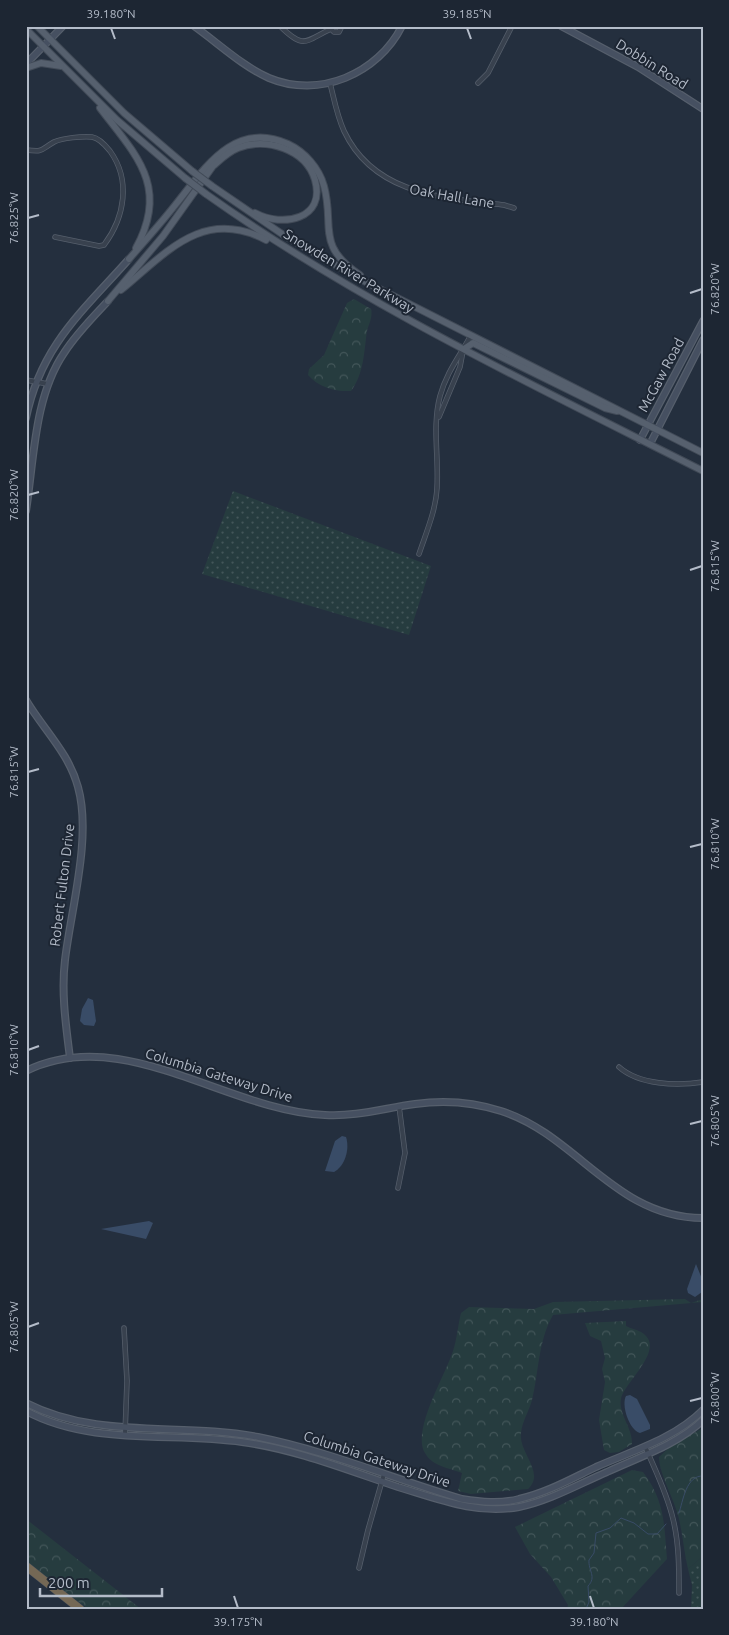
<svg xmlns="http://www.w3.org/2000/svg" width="729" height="1635" font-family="Ubuntu,sans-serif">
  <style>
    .grass { fill: url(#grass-dots) }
    .forest { fill: url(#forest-crowns) }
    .water { fill: #394c67 }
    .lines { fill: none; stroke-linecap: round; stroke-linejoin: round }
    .stream { stroke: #394c67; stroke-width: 1 }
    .street-casing { stroke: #565f6c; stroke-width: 5.5 }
    .secondary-casing { stroke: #565f6c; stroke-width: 8 }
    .primary-casing { stroke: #414a57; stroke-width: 8 }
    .highway-casing { stroke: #434c59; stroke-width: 9 }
    .street { stroke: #38414e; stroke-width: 4 }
    .secondary { stroke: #465061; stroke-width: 5.5 }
    .primary { stroke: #56606e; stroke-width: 6 }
    .highway { stroke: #746855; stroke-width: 8 }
    .primary-bridge-casing { stroke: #414a57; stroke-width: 8; stroke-linecap: butt }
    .primary-bridge { stroke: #56606e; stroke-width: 6 }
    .ticks { fill: none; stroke: #b4bcc9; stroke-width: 2 }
    .labels { text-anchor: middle; stroke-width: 4; stroke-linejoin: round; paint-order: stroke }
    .street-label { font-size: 14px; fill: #b4bcc9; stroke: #1d2633 }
    .neatline { fill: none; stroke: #b4bcc9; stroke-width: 2 }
    .ticks-label { font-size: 12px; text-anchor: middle; fill: #b4bcc9 }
  </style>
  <defs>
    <pattern id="grass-dots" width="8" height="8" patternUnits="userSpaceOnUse" patternTransform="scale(1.25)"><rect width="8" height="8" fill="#263c3f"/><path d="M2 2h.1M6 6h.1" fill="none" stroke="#435659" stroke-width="1.8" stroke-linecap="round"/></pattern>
    <pattern id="forest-crowns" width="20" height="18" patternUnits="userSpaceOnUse" patternTransform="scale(1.25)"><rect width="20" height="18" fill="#263c3f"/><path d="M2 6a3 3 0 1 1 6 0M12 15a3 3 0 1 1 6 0" fill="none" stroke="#435659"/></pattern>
  </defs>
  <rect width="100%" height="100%" fill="#242f3e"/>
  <g class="grass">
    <polygon points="233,491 431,566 409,635 202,574"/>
    <polygon points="703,1556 703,1609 691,1609 692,1585 688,1569"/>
  </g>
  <g class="forest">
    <path d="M354,299l17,10c2,8 -2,14 -4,22 -3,20 -3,43 -16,60 -15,1 -33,-4 -43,-16l1,-6 15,-14 23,-52z"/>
    <path d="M685,1299l6,4 12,-4v3l-150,13c-15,26 -14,57 -21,85 -3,11 -10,22 -11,33 -3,19 25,40 7,56l-57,5 -13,-3 4,-18c-13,-5 -30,-7 -37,-20 -14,-22 21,-79 28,-102 4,-12 5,-26 8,-38l8,-6 65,2 19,-7z"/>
    <path d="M626,1321v5c5,3 10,3 15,6 27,16 -16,49 -20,67 -3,14 12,30 11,45l-13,8 -9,1 -6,-3 -5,-30 6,-38 -3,-13 3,-11 -4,-17 -11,-5 -5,-13z"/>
    <path d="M703,1428v128l-15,13c-4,-17 -5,-33 -9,-50 -4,-19 -20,-45 -20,-62l13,-12z"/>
    <path d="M632,1470l11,2c22,29 21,52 24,87l-46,50h-54l1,-4 -17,-28 -21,-23 -15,-27z"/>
    <polygon points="26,1519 141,1609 88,1609 26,1562"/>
  </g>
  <g class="water">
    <polygon points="88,998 93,1000 96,1021 94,1026 84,1025 80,1021 82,1009"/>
    <path d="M342,1136l4,1c4,12 -1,29 -12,35l-9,-1 10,-30z"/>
    <polygon points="149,1221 153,1223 146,1239 101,1229"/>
    <polygon points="696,1264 702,1279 702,1292 695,1297 688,1293 687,1289"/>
    <path d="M630,1395l7,4 13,26v4l-10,4c-11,-3 -19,-28 -14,-37z"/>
  </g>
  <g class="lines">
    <g class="stream">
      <path d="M679,1513c4,-12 7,-38 24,-37"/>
      <path d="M586,1609l3,-7 -1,-16c9,-9 0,-16 1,-26l5,-7 2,-20 14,-5 11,-10 13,5 14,11h9l9,-10"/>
    </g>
    <defs>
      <g id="street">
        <path d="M280,26c25,25 26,14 51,3"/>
        <polyline points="331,29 334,32 339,32 342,26"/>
        <path d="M330,83c4,16 7,33 14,48 30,64 100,67 160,74l10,3"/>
        <polyline points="478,83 488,73 512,26"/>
        <path d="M26,150c19,2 14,0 28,-8 8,-4 29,-6 38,-5 7,1 14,9 18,14 21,29 15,66 -6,94l-5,1 -44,-9"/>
        <polyline points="26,380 48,384"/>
        <polyline points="439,417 460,367 463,351"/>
        <path d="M419,554c7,-21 17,-44 18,-66 2,-31 -5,-62 3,-92 7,-25 20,-40 31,-61"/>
        <path d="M619,1067c20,18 58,19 84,15"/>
        <polyline points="398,1188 405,1153 399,1106"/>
        <polyline points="124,1328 127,1381 125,1434"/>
        <path d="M645,1446c10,24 22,47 28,73 6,24 6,49 6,74"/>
        <polyline points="359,1568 368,1530 384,1474"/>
      </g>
      <g id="secondary">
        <path d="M194,26c24,17 48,40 75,52 50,21 109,-4 133,-52"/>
        <polyline points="561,26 638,67 703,109"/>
        <polyline points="26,64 63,26"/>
        <path d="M26,418c15,-73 57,-107 103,-159"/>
        <polyline points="640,440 703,321"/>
        <polyline points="650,444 703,340"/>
        <path d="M26,511c8,-51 8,-114 38,-158 12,-19 29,-36 44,-52"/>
        <path d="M26,700c17,29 43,53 52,87 14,50 -7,122 -13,173 -4,33 1,66 5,98"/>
        <path d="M26,1071c97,-48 201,40 299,44 30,2 60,-7 90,-11 28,-4 58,-2 86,7 76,24 114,107 202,107"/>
        <path d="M26,1403c72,37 155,19 232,34 70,14 136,42 204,62 19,3 38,5 57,0 27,-6 52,-20 77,-32 36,-16 78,-28 107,-57"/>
        <path d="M26,1411c65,35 145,21 216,31 53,7 105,28 156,45 40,12 79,28 121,20 30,-6 60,-23 88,-35 32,-15 70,-27 96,-52"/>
      </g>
      <g id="primary">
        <polyline points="37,26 124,113 192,171"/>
        <polyline points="26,29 117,120 185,178"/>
        <polyline points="26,68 41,63 61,66"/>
        <path d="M100,108c35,46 70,78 36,140"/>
        <polyline points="212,186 285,236 362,280 703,453"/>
        <path d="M206,194c155,110 327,191 497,277"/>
        <path d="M129,259c16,-18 32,-36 47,-55 29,-36 58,-84 112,-60 17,8 31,24 36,42 11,40 -9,59 36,89"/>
        <path d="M121,290c45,-37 82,-83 145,-50"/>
        <path d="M108,301l55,-65 50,-70c8,-7 15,-14 25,-18 28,-11 68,1 77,32 11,39 -32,48 -60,33"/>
        <polyline points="464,349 473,343 605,408 617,411"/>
      </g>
      <polyline id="highway" points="26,1566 80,1609"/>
    </defs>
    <use href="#street" class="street-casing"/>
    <use href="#secondary" class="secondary-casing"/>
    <use href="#primary" class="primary-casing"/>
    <use href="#highway" class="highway-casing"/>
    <use href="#street" class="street"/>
    <use href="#secondary" class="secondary"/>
    <use href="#primary" class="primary"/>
    <use href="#highway" class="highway"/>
    <defs>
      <g id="primary-bridge">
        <polyline points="192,171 212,186"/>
        <polyline points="185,178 206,194"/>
      </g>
    </defs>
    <use href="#primary-bridge" class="primary-bridge-casing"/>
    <use href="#primary-bridge" class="primary-bridge"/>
  </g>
  <path class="ticks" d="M111,28l4,11M467,28l4,11M28,218l11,-3M690,293l12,-4M28,495l11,-3M690,570l12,-4M28,772l11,-3M690,847l12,-3M28,1050l11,-4M690,1124l12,-3M28,1327l11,-4M690,1401l12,-3M234,1596l4,12M590,1596l4,12"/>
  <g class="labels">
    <g class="street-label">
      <text transform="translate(652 64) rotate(32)" y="5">Dobbin Road</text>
      <text transform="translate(452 196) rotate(10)" y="5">Oak Hall Lane</text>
      <text transform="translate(349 271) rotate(31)" y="5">Snowden River Parkway</text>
      <text transform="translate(661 375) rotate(-62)" y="5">McGaw Road</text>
      <text transform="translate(62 885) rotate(-83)" y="5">Robert Fulton Drive</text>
      <text transform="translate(219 1075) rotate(17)" y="5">Columbia Gateway Drive</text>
      <text transform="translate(377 1459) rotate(18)" y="5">Columbia Gateway Drive</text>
    </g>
  </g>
  <rect width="729" height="1635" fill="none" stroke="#1d2633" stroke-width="55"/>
  <path d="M40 1588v8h122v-8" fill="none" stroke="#b4bcc9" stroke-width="2.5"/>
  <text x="48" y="1588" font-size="15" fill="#b4bcc9" stroke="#1d2633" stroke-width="4" paint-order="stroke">200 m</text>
  <rect x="28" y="28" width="674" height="1580" class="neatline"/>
  <g class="ticks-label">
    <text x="111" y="18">39.180°N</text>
    <text x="467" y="18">39.185°N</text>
    <text transform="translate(14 218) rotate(-90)" y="4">76.825°W</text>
    <text transform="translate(715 289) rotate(-90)" y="4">76.820°W</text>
    <text transform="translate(14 495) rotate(-90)" y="4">76.820°W</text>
    <text transform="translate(715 566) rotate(-90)" y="4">76.815°W</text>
    <text transform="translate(14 772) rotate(-90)" y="4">76.815°W</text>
    <text transform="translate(715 844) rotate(-90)" y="4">76.810°W</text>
    <text transform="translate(14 1050) rotate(-90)" y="4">76.810°W</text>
    <text transform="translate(715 1121) rotate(-90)" y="4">76.805°W</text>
    <text transform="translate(14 1327) rotate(-90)" y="4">76.805°W</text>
    <text transform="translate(715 1398) rotate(-90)" y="4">76.800°W</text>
    <text x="238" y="1626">39.175°N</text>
    <text x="594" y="1626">39.180°N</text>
  </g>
</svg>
